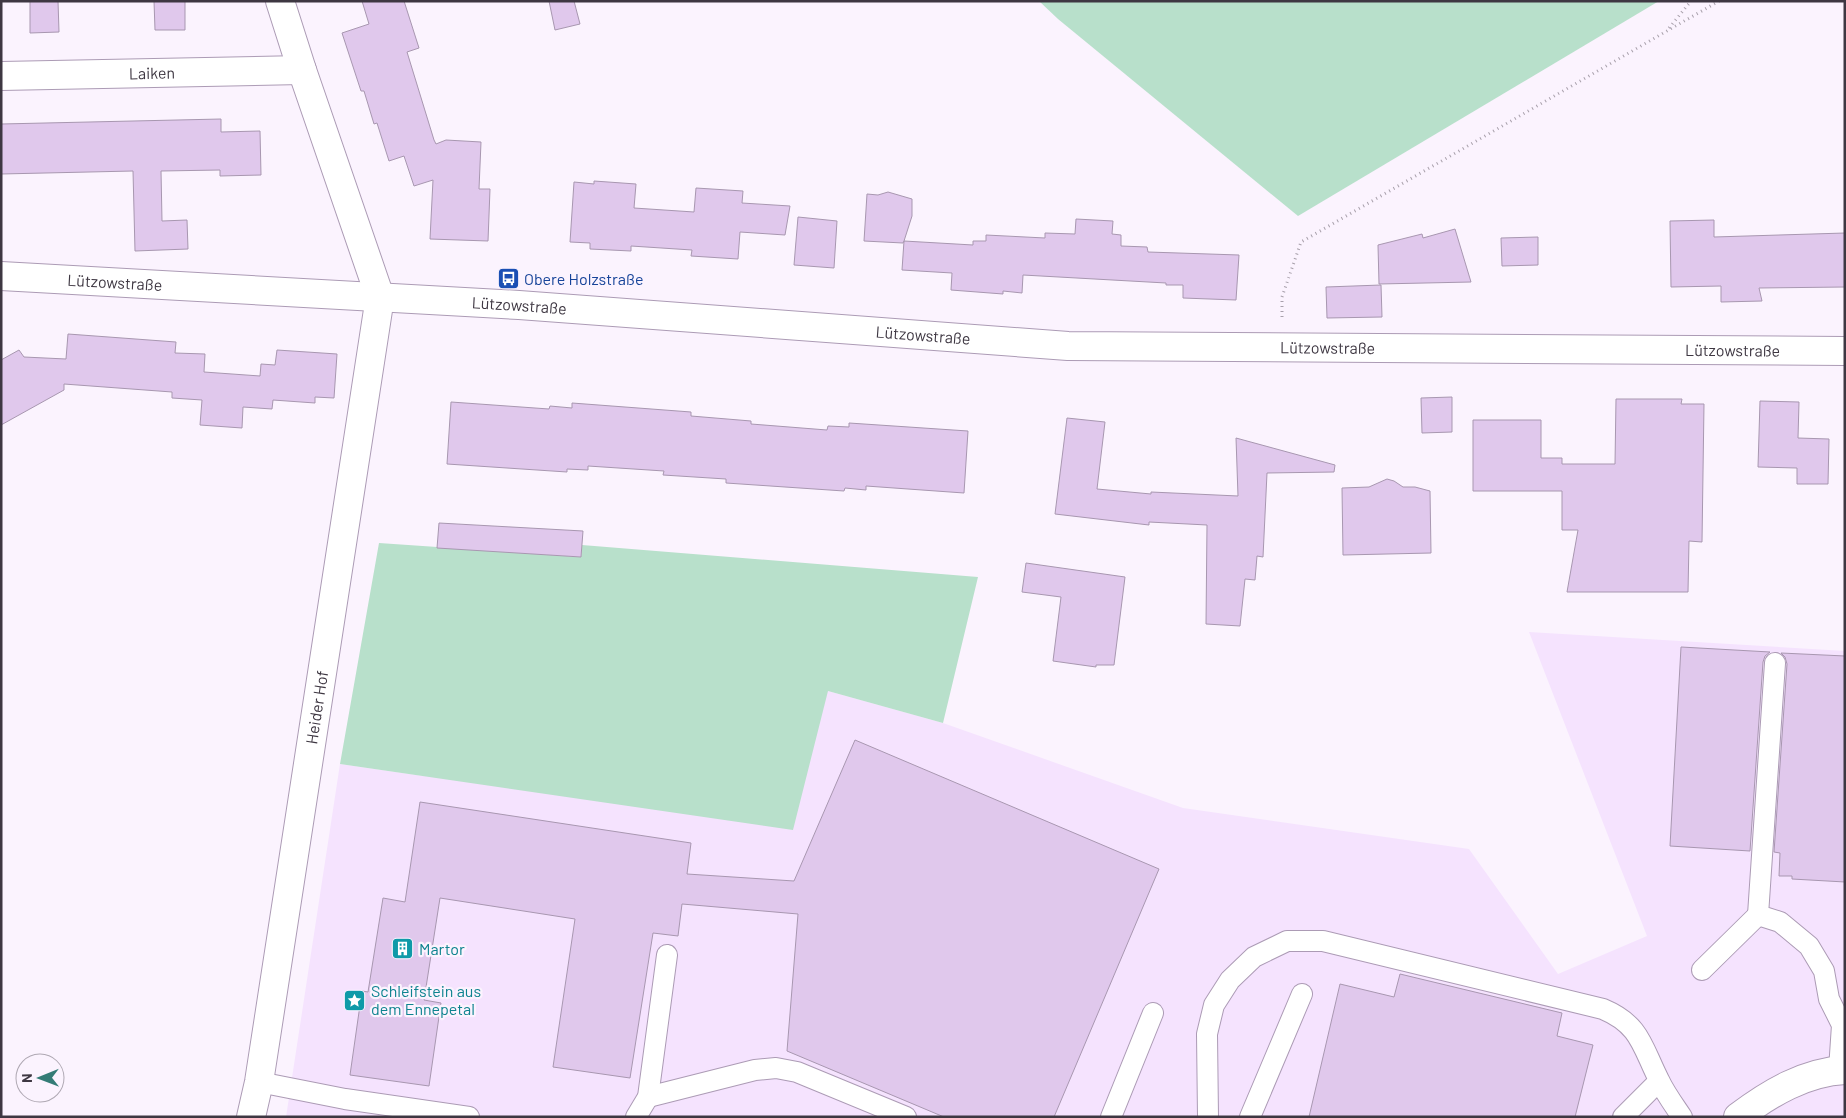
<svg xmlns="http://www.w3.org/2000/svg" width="1846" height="1118" font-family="Barlow,sans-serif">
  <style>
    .built { fill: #f5e3fe }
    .green { fill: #b8e0cb }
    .building { fill: #e0c8ec; stroke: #a897b0 }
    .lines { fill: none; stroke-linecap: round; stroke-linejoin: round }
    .service-casing { stroke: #ac9bb5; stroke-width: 22 }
    .minor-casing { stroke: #ac9bb5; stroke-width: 30 }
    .path { stroke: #a8a0ab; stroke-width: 3; stroke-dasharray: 1 4; stroke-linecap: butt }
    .service { stroke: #fff; stroke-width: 20 }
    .minor { stroke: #fff; stroke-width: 28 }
    .labels { text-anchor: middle; stroke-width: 4.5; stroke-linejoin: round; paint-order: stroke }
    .street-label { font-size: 16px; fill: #3e3742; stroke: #fbf3fe }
    .transit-label { font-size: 16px; fill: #164399; stroke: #fbf3fe; text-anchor: start }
    .culture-label { font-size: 16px; fill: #0d838f; stroke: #fbf3fe; text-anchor: start }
  </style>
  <rect width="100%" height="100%" fill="#fbf3fe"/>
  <polygon class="built" points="1529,632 1845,651 1845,1117 286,1117 340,764 423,776 828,691 943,723 1183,808 1469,849 1558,974 1647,936"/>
  <g class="green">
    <polygon points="1039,1 1659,1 1298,216 1058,19"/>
    <polygon points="379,543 581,557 582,545 978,577 943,723 828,691 793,830 340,764"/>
  </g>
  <g class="building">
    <polygon points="30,1 58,1 59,32 30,33"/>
    <polygon points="154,1 185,1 185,30 155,30"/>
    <polygon points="362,1 404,1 419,48 407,52 434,140 436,144 446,140 481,142 479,189 490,189 488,241 430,239 433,180 414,186 404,156 389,161 377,123 374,124 364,91 361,91 342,33 369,24"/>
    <polygon points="549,1 574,1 580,24 555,30"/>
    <polygon points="221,119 221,132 260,131 261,175 220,176 220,170 161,171 162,221 187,220 188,249 135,251 133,171 1,174 1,124"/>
    <polygon points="594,181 636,184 634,208 694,212 696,188 743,191 742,203 790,206 785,235 740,232 738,259 691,256 692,250 631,246 631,251 590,249 590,243 570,242 574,182 594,184"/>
    <polygon points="888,192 912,199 912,216 904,241 973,245 973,241 986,241 986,235 1045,238 1045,233 1075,234 1076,219 1113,221 1112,234 1121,235 1121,246 1147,247 1148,252 1239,255 1236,300 1183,298 1183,285 1166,285 1166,283 1023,275 1022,293 1003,291 1003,294 951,290 952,273 902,270 904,241 903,243 864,241 867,194 878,195"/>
    <polygon points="798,217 837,221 834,268 794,265"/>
    <polygon points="1714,220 1714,237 1845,233 1845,287 1759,288 1762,301 1721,302 1721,286 1671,287 1670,221"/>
    <polygon points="1455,229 1471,282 1379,284 1378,245 1422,234 1423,238"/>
    <polygon points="1538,237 1538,265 1502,266 1501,238"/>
    <polygon points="1381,285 1382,317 1327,318 1326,287"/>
    <polygon points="68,334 176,342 175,353 205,354 204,372 260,376 261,364 275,365 277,350 337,354 334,398 315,397 315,403 273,400 272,409 243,407 242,428 200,425 202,400 172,398 172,392 64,384 64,390 1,425 1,360 19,350 24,357 66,359"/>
    <polygon points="1452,397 1452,432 1422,433 1421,398"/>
    <polygon points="1616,399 1682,399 1681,404 1704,404 1702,542 1689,541 1688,592 1567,592 1578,530 1562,530 1562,491 1473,491 1473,420 1541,420 1541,458 1562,458 1562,464 1615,464"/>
    <polygon points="1760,401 1799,402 1798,438 1829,439 1828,484 1797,484 1797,468 1758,467"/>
    <polygon points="451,402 549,409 550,406 572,408 572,403 691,412 691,416 751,421 751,424 827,430 828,426 849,427 849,423 968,431 964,493 866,486 866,490 845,488 844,491 726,483 726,479 663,475 664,471 588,466 588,470 567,469 567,472 447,464"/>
    <polygon points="1067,418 1105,422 1097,489 1151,494 1151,492 1238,496 1236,438 1335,465 1334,472 1267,473 1263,557 1257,556 1255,580 1245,579 1240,626 1206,624 1207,525 1149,522 1149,525 1055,514"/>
    <polygon points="1387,479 1394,481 1403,487 1415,487 1430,491 1431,553 1343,555 1342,488 1369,487"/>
    <polygon points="439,523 583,531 581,557 437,548"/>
    <polygon points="1026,563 1125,577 1114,665 1096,665 1096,667 1053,661 1061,597 1022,592"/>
    <polygon points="1681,647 1770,652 1765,656 1763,662 1750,851 1670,846"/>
    <polygon points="1781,653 1845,656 1845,882 1792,879 1792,876 1779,876 1780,853 1774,852 1787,664 1785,657"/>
    <polygon points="855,740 1159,869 1054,1117 944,1117 787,1051 798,914 682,904 678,936 653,933 630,1078 553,1067 575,919 440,898 424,1000 441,1003 429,1086 350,1075 362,991 368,992 383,898 405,902 420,802 691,843 687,874 794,881"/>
    <polygon points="1400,974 1562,1013 1557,1036 1593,1045 1575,1117 1309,1117 1340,984 1394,997"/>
  </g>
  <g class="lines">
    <defs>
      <g id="service">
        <polyline points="1775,663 1758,915 1780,922 1809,946 1824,971 1829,999 1842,1025 1839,1070"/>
        <polyline points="1702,970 1758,915"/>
        <polyline points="259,1082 345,1099 469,1117"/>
        <polyline points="648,1097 755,1070 776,1068 797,1072 906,1117"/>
        <polyline points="636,1117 648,1097 667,955"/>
        <polyline points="1111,1117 1153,1013"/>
        <path d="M1208,1117l-1,-83 7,-29 16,-25 24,-23 33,-16h36l280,68c38,16 39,38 56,71 6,13 15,25 23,37"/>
        <polyline points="1250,1117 1302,994"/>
        <polyline points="1623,1117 1659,1081"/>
      </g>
      <g id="minor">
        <path id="s1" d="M1,76l301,-6"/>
        <path id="s2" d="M1,276l518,29 549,41 777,5"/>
        <path id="s3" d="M251,1117l8,-35 121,-785 -78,-227 -22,-69"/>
        <path d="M1738,1117c32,-24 67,-45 107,-47"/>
      </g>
    </defs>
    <use href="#service" class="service-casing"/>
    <use href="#minor" class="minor-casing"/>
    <g class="path">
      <polyline points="1669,28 1691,1"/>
      <polyline points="1282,317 1282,297 1301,242 1719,1"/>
    </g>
    <use href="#service" class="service"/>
    <use href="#minor" class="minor"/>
  </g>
  <defs>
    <symbol id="bus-square" viewBox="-11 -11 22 22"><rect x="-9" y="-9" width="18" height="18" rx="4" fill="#1a4fb4" stroke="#fbf3fe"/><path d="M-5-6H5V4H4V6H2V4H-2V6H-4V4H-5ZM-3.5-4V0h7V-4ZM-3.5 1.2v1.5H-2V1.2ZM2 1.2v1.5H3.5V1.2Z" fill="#fff"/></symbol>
    <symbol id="building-square" viewBox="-11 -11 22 22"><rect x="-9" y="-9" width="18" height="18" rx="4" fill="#0f9aa8" stroke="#fbf3fe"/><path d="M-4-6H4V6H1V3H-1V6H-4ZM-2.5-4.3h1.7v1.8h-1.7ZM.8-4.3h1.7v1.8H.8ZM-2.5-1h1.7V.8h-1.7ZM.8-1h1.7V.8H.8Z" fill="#fff"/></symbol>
    <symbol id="sight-square" viewBox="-11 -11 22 22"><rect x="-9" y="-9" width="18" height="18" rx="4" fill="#0f9aa8" stroke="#fbf3fe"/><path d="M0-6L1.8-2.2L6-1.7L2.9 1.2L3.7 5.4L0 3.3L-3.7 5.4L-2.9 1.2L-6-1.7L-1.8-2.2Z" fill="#fff"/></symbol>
  </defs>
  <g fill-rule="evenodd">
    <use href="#bus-square" x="496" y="266" width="25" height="25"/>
    <use href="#building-square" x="390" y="936" width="25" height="25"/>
    <use href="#sight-square" x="342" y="988" width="25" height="25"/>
  </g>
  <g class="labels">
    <g class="street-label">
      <text dy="6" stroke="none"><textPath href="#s1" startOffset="151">Laiken</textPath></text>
      <text dy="6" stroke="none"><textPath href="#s2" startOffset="114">Lützowstraße</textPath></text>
      <text dy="6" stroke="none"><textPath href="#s2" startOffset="519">Lützowstraße</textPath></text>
      <text dy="6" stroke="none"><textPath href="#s2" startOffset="924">Lützowstraße</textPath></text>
      <text dy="6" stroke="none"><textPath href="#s2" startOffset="1329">Lützowstraße</textPath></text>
      <text dy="6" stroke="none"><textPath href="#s2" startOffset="1734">Lützowstraße</textPath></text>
      <text dy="6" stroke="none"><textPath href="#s3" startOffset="415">Heider Hof</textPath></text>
    </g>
    <g class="transit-label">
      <text x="524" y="285">Obere Holzstraße</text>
    </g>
    <g class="culture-label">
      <text x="419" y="955">Martor</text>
      <text x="371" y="997">Schleifstein aus<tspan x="371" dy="18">dem Ennepetal</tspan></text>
    </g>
  </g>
  <rect width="1846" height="1118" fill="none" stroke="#3e3742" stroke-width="5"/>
  <g transform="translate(40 1078) rotate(269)"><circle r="24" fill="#fbf3fe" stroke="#afa8b3"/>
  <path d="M0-4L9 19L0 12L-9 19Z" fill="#347c76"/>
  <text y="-8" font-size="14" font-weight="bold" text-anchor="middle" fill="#3e3742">N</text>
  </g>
</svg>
